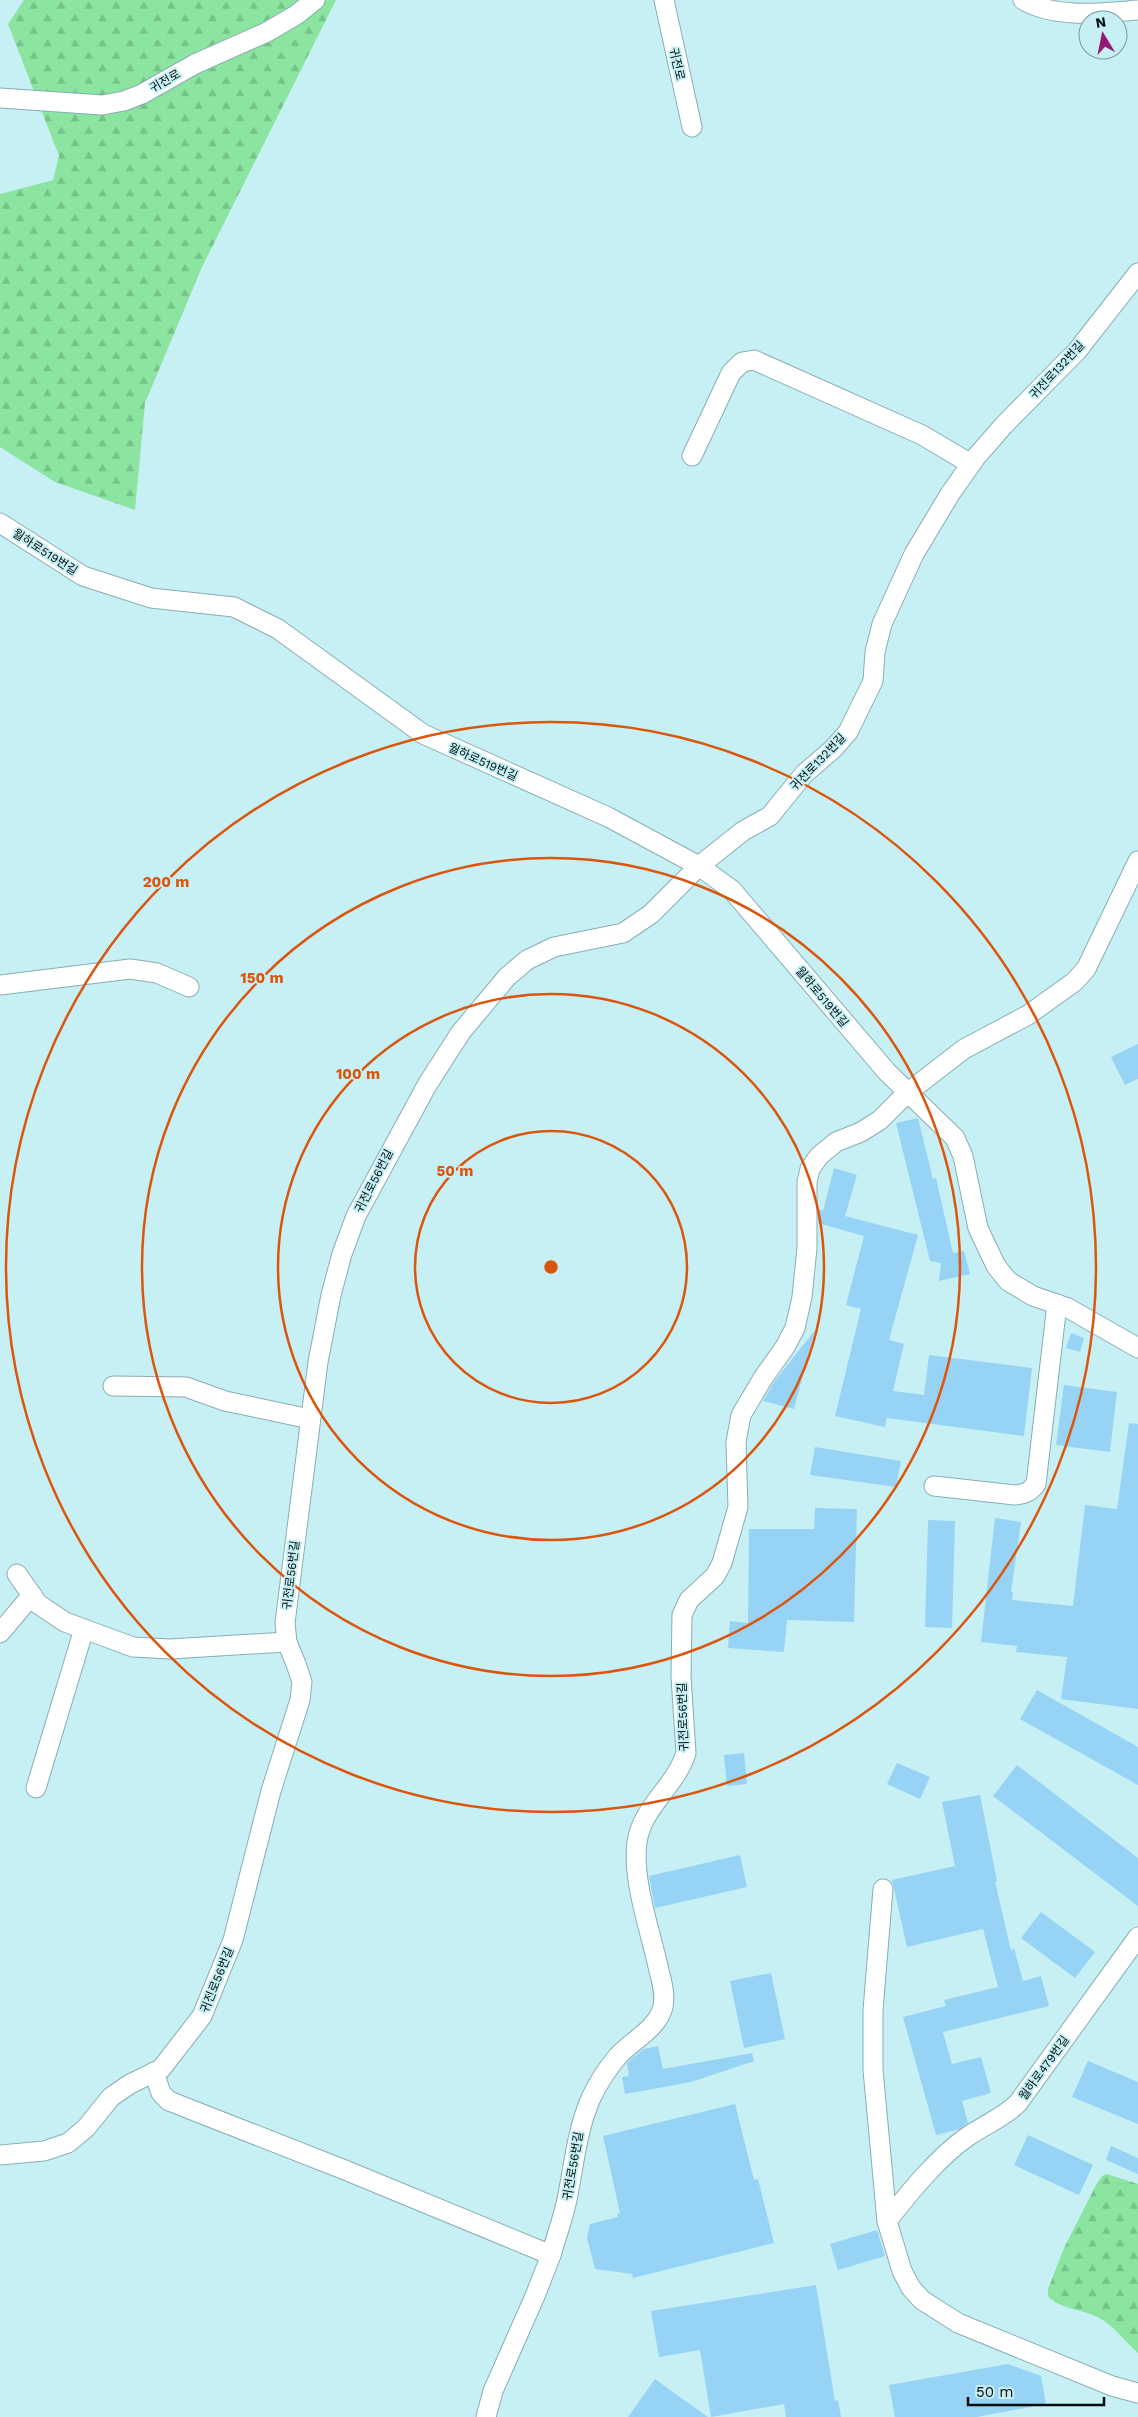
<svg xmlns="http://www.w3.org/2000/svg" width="1138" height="2417" font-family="'Work Sans','Noto Sans KR',sans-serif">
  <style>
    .forest { fill: url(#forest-firs) }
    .building { fill: #97d3f5 }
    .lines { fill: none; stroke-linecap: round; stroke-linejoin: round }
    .minor-casing { stroke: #87aeb3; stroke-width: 21 }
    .minor { stroke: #fff; stroke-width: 19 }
    .ring { fill: none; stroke: #dc550c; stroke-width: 2.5 }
    .labels { text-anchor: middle; stroke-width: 4; stroke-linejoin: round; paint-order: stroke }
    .street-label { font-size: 12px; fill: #020e10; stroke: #c7f0f5 }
    .centre { fill: #dc550c; stroke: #c7f0f5; stroke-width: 2.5 }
    .ring-label { font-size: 15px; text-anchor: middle; font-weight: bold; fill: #dc550c; stroke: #c7f0f5; stroke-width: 4; stroke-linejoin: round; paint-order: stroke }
  </style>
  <defs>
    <pattern id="forest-firs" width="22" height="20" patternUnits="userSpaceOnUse" patternTransform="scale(1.25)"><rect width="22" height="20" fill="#8be5a1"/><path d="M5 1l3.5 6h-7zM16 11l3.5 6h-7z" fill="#76c38a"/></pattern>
  </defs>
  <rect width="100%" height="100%" fill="#c7f0f5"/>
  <g class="forest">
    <polygon points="24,0 336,0 202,267 145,403 135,510 55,482 0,447 0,194 53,180 59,156 8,24"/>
    <path d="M1107,2174l31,10v169c-13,-11 -22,-25 -37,-34 -16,-10 -41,-9 -53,-23v-7l16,-41 32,-63 6,-9z"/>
  </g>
  <g class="building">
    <polygon points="1138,1044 1138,1079 1125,1085 1111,1057"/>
    <polygon points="918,1118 933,1179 936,1178 953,1253 964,1251 970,1274 939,1281 941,1263 930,1261 896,1123"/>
    <polygon points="834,1168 857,1175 845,1216 918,1235 889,1340 904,1344 893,1391 924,1395 929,1355 1032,1368 1024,1436 887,1418 885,1427 835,1416 861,1309 846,1305 864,1236 818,1223 818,1209 823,1211"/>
    <polygon points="815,1330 794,1409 763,1401 774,1382"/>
    <polygon points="1071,1333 1084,1338 1080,1352 1066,1348"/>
    <polygon points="1064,1385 1117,1392 1110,1452 1056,1445"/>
    <polygon points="1129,1423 1138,1424 1138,1709 1061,1699 1067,1657 1016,1652 1017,1646 981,1642 995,1518 1021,1522 1011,1592 1013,1592 1012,1600 1073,1606 1085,1505 1117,1509"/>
    <polygon points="815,1447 901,1461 896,1487 810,1475"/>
    <polygon points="815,1508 857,1509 854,1622 787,1620 784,1652 728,1648 730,1621 748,1623 749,1529 814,1529"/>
    <polygon points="928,1520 955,1521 952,1628 925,1627"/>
    <polygon points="1037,1690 1138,1747 1138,1785 1020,1719"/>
    <polygon points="744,1753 747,1784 727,1786 724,1755"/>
    <polygon points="897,1763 930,1777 920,1799 887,1784"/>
    <polygon points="1017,1765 1138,1858 1138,1906 993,1796"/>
    <polygon points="980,1795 997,1881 995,1881 1011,1951 1014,1948 1023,1981 1041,1976 1049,2006 943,2032 952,2064 981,2057 991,2093 962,2101 968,2123 960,2129 936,2135 903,2017 946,2006 944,2000 998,1987 983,1929 907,1947 892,1880 955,1866 942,1802"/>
    <polygon points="740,1855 747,1887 655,1908 649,1876"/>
    <polygon points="1041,1912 1095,1952 1075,1978 1021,1938"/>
    <polygon points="771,1973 785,2039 744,2048 730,1981"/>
    <polygon points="658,2046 663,2069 752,2053 754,2061 691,2082 625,2094 622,2077 629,2076 627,2063 644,2049"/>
    <polygon points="1088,2061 1138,2082 1138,2124 1072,2097"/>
    <polygon points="735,2104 754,2180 758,2179 774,2243 633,2278 632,2274 595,2269 587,2238 590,2224 618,2217 617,2214 620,2213 603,2136"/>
    <polygon points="1028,2135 1093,2165 1079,2195 1014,2165"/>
    <polygon points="1111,2146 1138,2158 1138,2174 1106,2160"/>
    <polygon points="877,2230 885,2256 838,2270 830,2244"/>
    <polygon points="816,2285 835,2401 838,2400 841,2417 786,2417 784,2404 711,2417 700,2350 659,2357 651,2311"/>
    <polygon points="1008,2364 1041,2376 1046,2404 977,2417 895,2417 889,2385"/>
    <polygon points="655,2379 684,2400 708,2417 628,2417"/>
  </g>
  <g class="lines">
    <defs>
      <g id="minor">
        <polyline points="664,0 692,127"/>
        <path d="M1023,0c33,19 78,13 115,10"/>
        <polyline points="0,98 102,105 124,101 142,94 195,64 267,32 296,15 315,0"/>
        <polyline points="692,456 731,373 742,362 754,360 922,435 971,464"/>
        <polyline points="0,523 83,576 151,598 234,607 278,629 423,734 608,817 699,866 732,890 887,1072 955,1138 963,1156 978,1228 996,1266 1008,1281 1033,1296 1068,1308 1138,1348"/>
        <polyline points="0,985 130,969 157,973 189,987"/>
        <polyline points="113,1386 186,1387 225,1401 310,1419"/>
        <path d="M934,1486l81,9c10,-1 15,-3 21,-11l21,-180"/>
        <polyline points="17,1574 38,1604 65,1622 133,1647 170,1649 287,1642"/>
        <polyline points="0,1633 32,1595"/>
        <polyline points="36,1788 84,1629"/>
        <polyline points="883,1889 873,2010 873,2070 887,2221 902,2271 911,2288 922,2300 958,2323 1112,2386 1138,2393"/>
        <path d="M154,2072l7,21 8,8 176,69 206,85c5,-17 11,-34 15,-51 8,-36 10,-72 25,-106 7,-15 16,-29 27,-42 15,-16 39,-27 45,-49 3,-15 -3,-31 -6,-45 -8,-35 -25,-84 -20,-120 5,-35 39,-56 49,-89l-5,-76 1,-62 7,-15 26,-24 7,-13 16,-56 -2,-65 5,-27 22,-37 22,-31 10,-19 7,-31 5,-49v-66l3,-13 9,-13 17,-14 25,-10 19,-12 27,-27 57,-44 64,-34 46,-33 12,-13 52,-108"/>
        <polyline points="0,2155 44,2151 68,2143 86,2128 111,2097 130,2084 161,2069 202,2016 233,1940 271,1791 300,1700 302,1682 296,1664 287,1642 285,1623 318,1362 331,1295 342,1254 356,1216 427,1085 461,1032 507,977 527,960 554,947 623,933 651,914 699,866 743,831 770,816 804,774 833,749 848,732 873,681 875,652 882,624 914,554 950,494 976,457 1004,425 1077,351 1138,273"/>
        <path d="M887,2221c22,-28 51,-64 80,-84 17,-12 36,-19 51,-34l120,-166"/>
        <polyline points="486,2417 493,2391 535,2296 551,2255"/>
      </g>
    </defs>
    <use href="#minor" class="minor-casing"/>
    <use href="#minor" class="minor"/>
  </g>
  <g class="ring">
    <circle cx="551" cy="1267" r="136"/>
    <circle cx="551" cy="1267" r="273"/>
    <circle cx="551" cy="1267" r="409"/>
    <circle cx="551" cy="1267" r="545"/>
  </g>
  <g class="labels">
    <g class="street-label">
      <text transform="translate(677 64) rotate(77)" y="4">귀전로</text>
      <text transform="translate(165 81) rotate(-30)" y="4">귀전로</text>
      <text transform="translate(1057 370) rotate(-47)" y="4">귀전로132번길</text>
      <text transform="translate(45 552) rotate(33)" y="4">월하로519번길</text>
      <text transform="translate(483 762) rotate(24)" y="4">월하로519번길</text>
      <text transform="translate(818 762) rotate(-46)" y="4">귀전로132번길</text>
      <text transform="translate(822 997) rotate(50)" y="4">월하로519번길</text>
      <text transform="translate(374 1181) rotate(-63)" y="4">귀전로56번길</text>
      <text transform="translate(291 1575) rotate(-83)" y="4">귀전로56번길</text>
      <text transform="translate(683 1717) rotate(-92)" y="4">귀전로56번길</text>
      <text transform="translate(217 1980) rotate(-68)" y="4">귀전로56번길</text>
      <text transform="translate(1044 2068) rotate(-54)" y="4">월하로479번길</text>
      <text transform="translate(573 2166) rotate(-80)" y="4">귀전로56번길</text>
    </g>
  </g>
  <circle cx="551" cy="1267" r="8" class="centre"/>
  <g class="ring-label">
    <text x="166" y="887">200 m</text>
    <text x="262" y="983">150 m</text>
    <text x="358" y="1079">100 m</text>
    <text x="455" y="1176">50 m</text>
  </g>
  <g transform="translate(1103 35) rotate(350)"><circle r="24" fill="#c7f0f5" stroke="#789699"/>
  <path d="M0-4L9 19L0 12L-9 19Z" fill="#961a73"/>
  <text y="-8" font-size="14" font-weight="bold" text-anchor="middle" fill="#020e10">N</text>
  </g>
  <path d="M968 2397v8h136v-8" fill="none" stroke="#020e10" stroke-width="2.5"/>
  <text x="976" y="2397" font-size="15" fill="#020e10" stroke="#c7f0f5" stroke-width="4" paint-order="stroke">50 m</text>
</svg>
